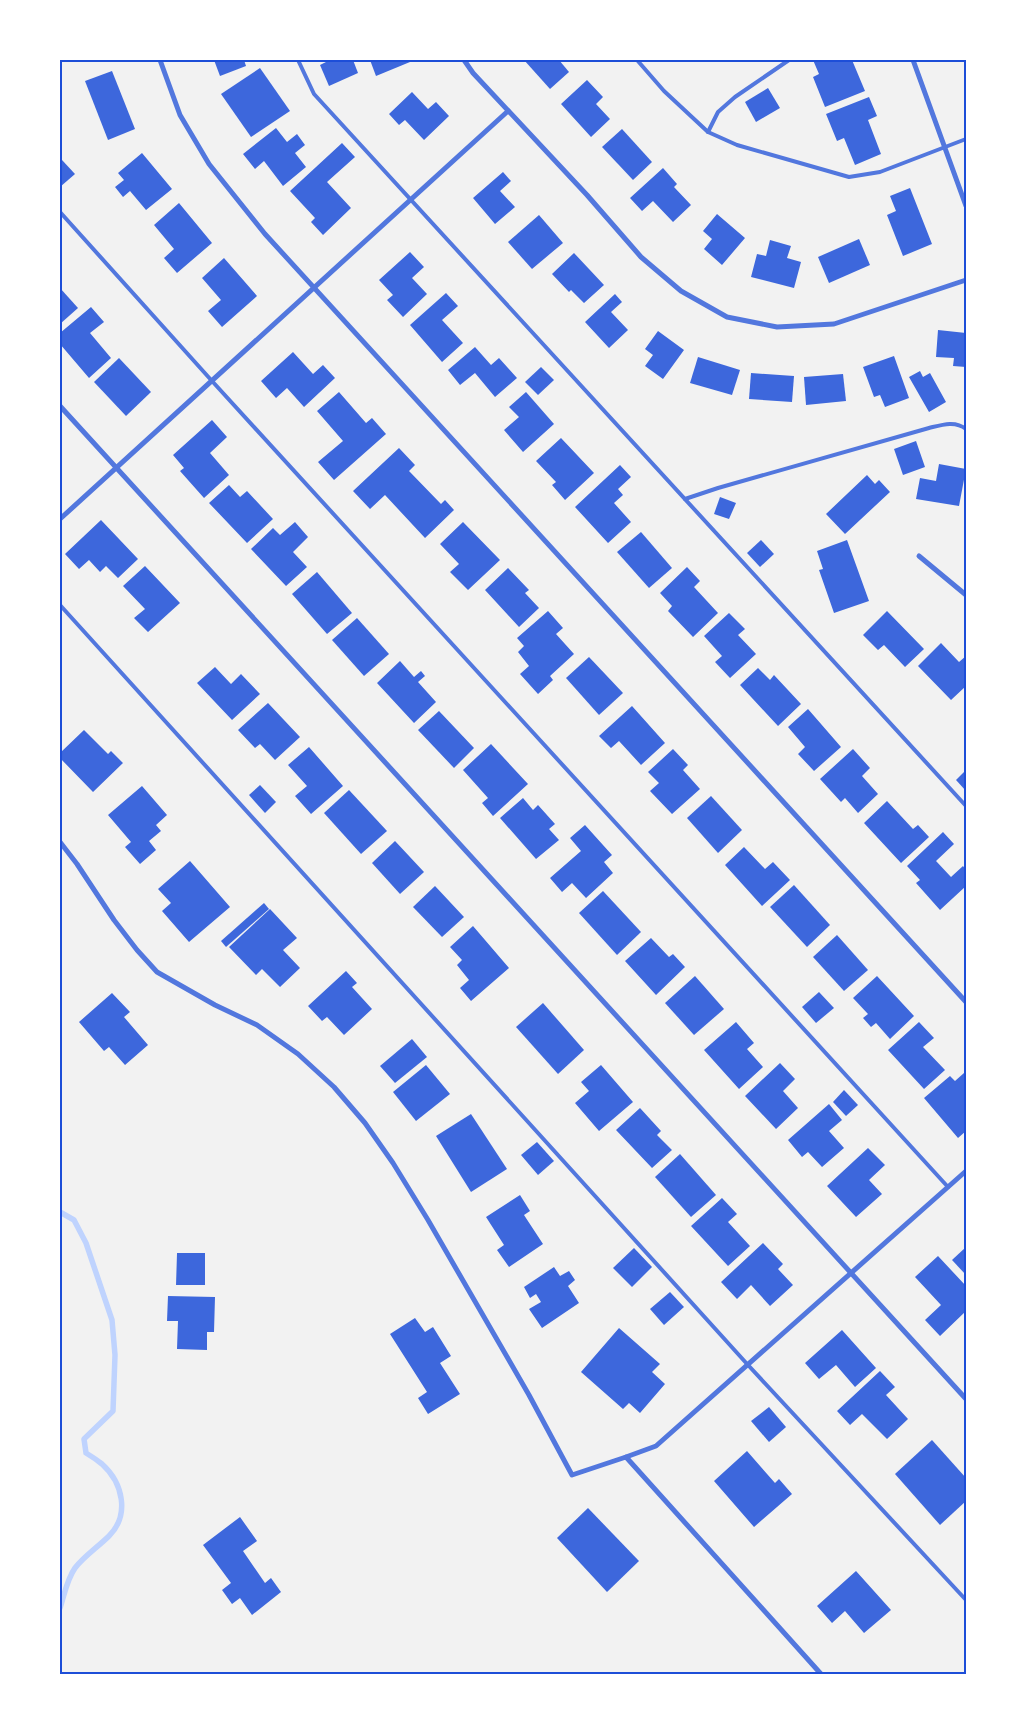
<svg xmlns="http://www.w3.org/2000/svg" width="1026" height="1734" font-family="'IBM Plex Sans',sans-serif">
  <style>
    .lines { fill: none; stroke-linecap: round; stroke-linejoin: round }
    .stream { stroke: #bfd3fe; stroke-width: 5.5 }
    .building { fill: #3d67dc }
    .service { stroke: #5277de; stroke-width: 4 }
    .minor { stroke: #5277de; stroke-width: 5 }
    .neatline { fill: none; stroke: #1d4ed8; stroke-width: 2 }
  </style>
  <rect width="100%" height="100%" fill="#f2f2f2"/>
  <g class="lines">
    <path class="stream" d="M60,1212l14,8 12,23 26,77 3,35 -2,56 -29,28 2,14c5,3 11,7 16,11 21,19 28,51 7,72 -11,11 -25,20 -34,32 -8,11 -11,28 -15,40"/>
  </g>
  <g class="building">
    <polygon points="214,60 244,60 246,66 220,76"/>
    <polygon points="330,60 353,60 358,73 329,86 320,65"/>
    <polygon points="370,60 409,60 410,62 376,76"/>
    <polygon points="524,60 559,60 569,72 550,89"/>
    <polygon points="813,60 852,60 865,91 825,107 813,77 819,74"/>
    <polygon points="260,68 290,111 251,137 221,94"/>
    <polygon points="112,71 135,129 108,140 85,81"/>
    <polygon points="587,80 603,97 596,104 610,119 591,137 561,104"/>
    <polygon points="768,88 780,108 756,122 745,102"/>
    <polygon points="412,92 428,109 436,102 449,116 424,140 405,120 399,125 389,114"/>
    <polygon points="869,97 877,116 868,120 881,154 855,165 844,138 837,141 826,114"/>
    <polygon points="276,128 287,142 297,134 305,145 295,153 306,167 283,186 264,161 255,169 243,154"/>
    <polygon points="622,129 652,162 633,180 602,147"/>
    <polygon points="342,143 355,157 327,182 351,208 323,235 311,222 315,218 290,191"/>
    <polygon points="142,153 172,189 146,210 130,191 123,197 115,187 124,180 118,173"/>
    <polygon points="62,160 75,174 60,187 60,161"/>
    <polygon points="663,168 677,184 674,187 691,205 673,222 653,201 642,211 630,198"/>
    <polygon points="503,172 511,181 500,191 515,207 495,224 473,198"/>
    <polygon points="910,188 932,244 903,256 887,215 896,211 890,196"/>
    <polygon points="179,203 212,243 177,273 164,258 174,249 154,225"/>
    <polygon points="717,214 745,238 722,265 704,249 712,239 703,231"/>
    <polygon points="539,215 563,243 532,269 508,242"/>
    <polygon points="859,239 870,265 829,283 818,257"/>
    <polygon points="770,240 791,246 787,258 801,262 794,288 751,277 757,254 766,256"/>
    <polygon points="410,252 424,267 412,278 427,294 403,317 387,300 393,295 379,280"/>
    <polygon points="574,253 604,285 584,303 571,290 569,292 552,274"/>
    <polygon points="224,258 257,296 222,327 208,311 221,300 202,278"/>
    <polygon points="60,288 78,308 60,324"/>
    <polygon points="446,293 458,306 442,320 463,343 442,362 410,325"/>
    <polygon points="615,294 622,302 611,312 628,330 609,348 585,322"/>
    <polygon points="91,307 104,322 90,333 111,358 89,378 60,344 60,333"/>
    <polygon points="938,330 966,333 966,367 953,366 954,358 936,357"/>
    <polygon points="658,331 684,350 663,379 645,366 653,355 645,349"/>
    <polygon points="475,347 491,365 499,358 517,378 495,397 475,373 460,385 448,370"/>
    <polygon points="293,352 313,374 323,365 335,378 304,407 287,388 276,398 261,381"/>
    <polygon points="894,356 909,398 885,407 880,395 874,397 863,367"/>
    <polygon points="698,357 740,370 732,395 690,383"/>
    <polygon points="119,358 151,392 126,416 94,382"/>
    <polygon points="541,367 554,380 538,395 525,382"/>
    <polygon points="920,371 923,377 930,373 946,402 929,412 909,377"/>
    <polygon points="751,373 794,376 792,402 749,399"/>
    <polygon points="843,374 846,401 806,405 804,377"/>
    <polygon points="339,392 366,423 372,418 386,434 334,480 318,462 343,441 317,411"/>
    <polygon points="526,392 554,424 523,452 504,430 519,417 509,407"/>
    <polygon points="212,420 227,437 210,453 229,475 204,498 180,471 184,468 173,455"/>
    <polygon points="561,438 594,473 565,500 552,485 556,482 536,461"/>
    <polygon points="916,441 925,467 903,475 894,449"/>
    <polygon points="399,448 415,465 409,471 441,504 445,500 454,510 425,538 385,495 370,509 353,491"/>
    <polygon points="939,464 966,469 959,506 916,499 920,478 936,481"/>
    <polygon points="620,465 631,477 618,489 623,495 614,503 631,522 608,543 575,507"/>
    <polygon points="867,475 875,484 879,480 890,492 845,534 826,514"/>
    <polygon points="229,485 240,497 247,491 273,519 247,543 209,503"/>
    <polygon points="720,497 736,503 729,519 714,514"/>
    <polygon points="101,520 138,559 118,578 106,566 100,572 89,560 79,569 65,554"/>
    <polygon points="295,522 308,537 293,552 307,567 286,586 251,549 273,528 280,535"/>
    <polygon points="463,522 500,560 468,590 450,572 459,564 440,544"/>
    <polygon points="641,532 672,568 649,588 617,552"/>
    <polygon points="761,540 774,554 760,567 747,553"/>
    <polygon points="847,540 869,601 834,613 819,570 823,569 817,551"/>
    <polygon points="145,566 180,603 148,632 134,618 145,609 123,586"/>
    <polygon points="687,567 700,581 694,587 718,613 693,637 668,611 672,606 660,593"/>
    <polygon points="508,568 529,590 525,593 539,608 519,627 485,590"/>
    <polygon points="317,572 352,613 327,634 292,594"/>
    <polygon points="548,611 563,628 556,634 574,654 550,676 553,680 538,694 520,674 529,666 518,652 524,646 517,638"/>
    <polygon points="887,611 924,649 905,667 884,645 878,650 863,635"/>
    <polygon points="729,613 745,629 738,635 756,654 730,678 715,662 722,656 704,636"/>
    <polygon points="357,618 389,654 364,676 332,640"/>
    <polygon points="941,643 959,662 966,656 966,686 951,700 918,666"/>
    <polygon points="589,657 623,693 599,715 566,678"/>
    <polygon points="400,661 414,677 421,671 425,676 418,682 436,702 414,723 377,683"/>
    <polygon points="215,667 231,684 241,674 260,694 232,720 197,683"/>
    <polygon points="758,668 770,680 774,675 801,704 778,726 740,685"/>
    <polygon points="268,703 300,737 275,760 260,744 255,748 238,730"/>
    <polygon points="632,706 665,743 641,765 619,741 611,748 599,736"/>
    <polygon points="808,709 841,747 814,771 798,754 805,747 788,727"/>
    <polygon points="439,711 474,748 454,768 418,730"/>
    <polygon points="84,730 108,754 111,751 123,763 93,792 60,758 60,753"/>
    <polygon points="491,744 528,784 493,816 482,803 488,798 463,770"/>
    <polygon points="309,747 343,786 311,814 295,796 307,786 288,765"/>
    <polygon points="673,749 688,765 683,770 700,789 672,814 650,791 659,783 648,772"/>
    <polygon points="853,749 870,768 862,776 878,794 858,813 845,798 841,802 820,779"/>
    <polygon points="966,770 966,791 956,780"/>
    <polygon points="260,785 276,802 265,813 249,795"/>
    <polygon points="142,786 167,815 156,825 161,831 149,841 156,850 140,864 125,847 131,842 108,815"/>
    <polygon points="349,790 387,831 361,854 324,813"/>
    <polygon points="711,796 742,830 718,853 687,818"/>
    <polygon points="523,798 533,810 538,805 555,824 549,829 559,840 536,859 500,818"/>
    <polygon points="887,801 913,829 918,825 929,837 901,863 864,823"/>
    <polygon points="585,825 612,855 604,862 613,873 586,898 572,883 562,892 550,878 581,851 570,838"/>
    <polygon points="943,832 954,844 936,861 951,877 963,866 966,870 966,886 940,910 916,883 920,880 907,866"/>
    <polygon points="395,841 424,872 400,894 372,863"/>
    <polygon points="744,847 765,869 773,862 790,880 762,906 725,865"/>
    <polygon points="190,861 230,907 189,942 162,911 171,903 158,889"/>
    <polygon points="794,885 830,925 807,947 770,907"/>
    <polygon points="435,886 464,917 442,937 413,907"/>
    <polygon points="603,891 641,932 617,955 579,913"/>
    <polygon points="264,903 269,909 226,947 221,941"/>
    <polygon points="270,909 297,938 283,950 300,968 280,987 262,969 256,975 229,947"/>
    <polygon points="473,926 509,968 471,1001 460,988 469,980 457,965 462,960 450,947"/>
    <polygon points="837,935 868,970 844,991 813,957"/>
    <polygon points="651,938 669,957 673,954 685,967 656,995 625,961"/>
    <polygon points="346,971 357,983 352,987 372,1009 344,1035 327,1017 322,1021 308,1006"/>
    <polygon points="695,976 724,1009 694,1035 665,1003"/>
    <polygon points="877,976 914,1016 890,1039 876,1023 871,1027 863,1018 868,1014 853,998"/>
    <polygon points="819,992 834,1008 816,1023 802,1007"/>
    <polygon points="112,993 130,1012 124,1017 148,1045 125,1065 109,1047 104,1051 79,1022"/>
    <polygon points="543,1003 584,1050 558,1074 516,1027"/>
    <polygon points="736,1022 754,1043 747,1049 763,1067 739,1089 704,1050"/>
    <polygon points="919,1022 934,1038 923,1047 945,1070 924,1089 888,1050"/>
    <polygon points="412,1039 427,1057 395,1083 380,1066"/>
    <polygon points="780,1063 795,1079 783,1091 798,1108 776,1129 745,1096"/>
    <polygon points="426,1065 450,1094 416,1121 393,1092"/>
    <polygon points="601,1065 633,1102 599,1131 575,1103 589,1091 581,1082"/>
    <polygon points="964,1073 966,1076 966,1131 958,1138 924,1098 950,1076 955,1081"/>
    <polygon points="844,1090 858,1105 846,1116 833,1102"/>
    <polygon points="829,1104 842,1120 829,1131 844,1148 822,1167 808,1152 802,1157 788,1140"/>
    <polygon points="640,1108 661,1131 657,1135 672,1150 652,1168 616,1130"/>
    <polygon points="471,1114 507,1169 471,1192 436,1136"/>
    <polygon points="537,1142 554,1161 538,1175 521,1155"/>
    <polygon points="868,1148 885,1165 869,1180 882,1194 856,1217 827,1186"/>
    <polygon points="680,1154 716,1195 691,1217 655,1177"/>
    <polygon points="520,1195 530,1211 524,1215 543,1244 509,1267 497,1250 504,1245 486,1217"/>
    <polygon points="722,1198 737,1214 728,1222 750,1246 728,1266 691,1226"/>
    <polygon points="763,1243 783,1264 778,1269 793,1285 770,1306 751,1285 737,1299 721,1282"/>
    <polygon points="966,1247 966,1275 952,1260"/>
    <polygon points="634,1248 652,1267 632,1287 613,1268"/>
    <polygon points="177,1253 205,1253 205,1285 176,1285"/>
    <polygon points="938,1256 966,1286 966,1311 940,1336 925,1320 941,1305 915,1277"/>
    <polygon points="554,1267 560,1276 569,1271 575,1280 568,1286 579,1303 542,1328 529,1309 541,1302 536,1294 530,1298 524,1287"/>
    <polygon points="670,1292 684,1307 664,1325 650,1309"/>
    <polygon points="168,1296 215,1297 214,1332 207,1332 207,1350 177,1349 178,1321 167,1321"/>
    <polygon points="415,1318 425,1332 433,1327 451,1356 440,1363 460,1394 428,1414 418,1398 427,1392 390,1334"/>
    <polygon points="619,1328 660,1364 652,1372 665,1384 640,1413 629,1403 623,1409 581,1372"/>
    <polygon points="842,1330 876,1368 855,1387 836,1365 819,1379 805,1363"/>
    <polygon points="880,1371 895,1387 886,1395 908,1419 887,1439 862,1414 850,1425 837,1411"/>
    <polygon points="769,1407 786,1427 769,1442 751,1421"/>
    <polygon points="932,1440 966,1478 966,1501 940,1525 895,1474"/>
    <polygon points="747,1451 775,1483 779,1479 792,1494 754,1527 714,1481"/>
    <polygon points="588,1508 639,1561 607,1592 557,1538"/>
    <polygon points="240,1517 257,1541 243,1551 265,1583 271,1578 281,1592 252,1615 240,1598 232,1604 222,1590 231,1583 203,1545"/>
    <polygon points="856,1571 891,1610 864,1633 845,1611 832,1623 817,1606"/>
  </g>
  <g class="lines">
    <g class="service">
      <polyline points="298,60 314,94 966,806"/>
      <polyline points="637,60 664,91 708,132 737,145 849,177 880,172 966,139"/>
      <polyline points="708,132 718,112 735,97 789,60"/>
      <polyline points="60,212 212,381 948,1187"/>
      <path d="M685,499l33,-11 211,-60c12,-3 26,-8 37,1"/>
      <polyline points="60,605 748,1365 966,1600"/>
    </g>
    <g class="minor">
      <polyline points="160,60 180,115 209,164 265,234 966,1002"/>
      <polyline points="464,60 473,73 587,195 641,257 681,291 727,317 777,327 834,324 966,280"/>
      <polyline points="913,60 966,206"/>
      <polyline points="60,406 966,1399"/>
      <polyline points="60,519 508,111"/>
      <polyline points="919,556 966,595"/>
      <polyline points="60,842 77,864 114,920 137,950 157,972 215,1005 257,1025 298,1054 334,1087 365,1123 393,1163 428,1220 529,1395 572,1475 626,1457 821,1674"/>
      <polyline points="626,1457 656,1446 966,1171"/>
    </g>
  </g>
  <rect width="1026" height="1734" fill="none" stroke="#ffffff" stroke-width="122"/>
  <rect x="61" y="61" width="904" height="1612" class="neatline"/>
</svg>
